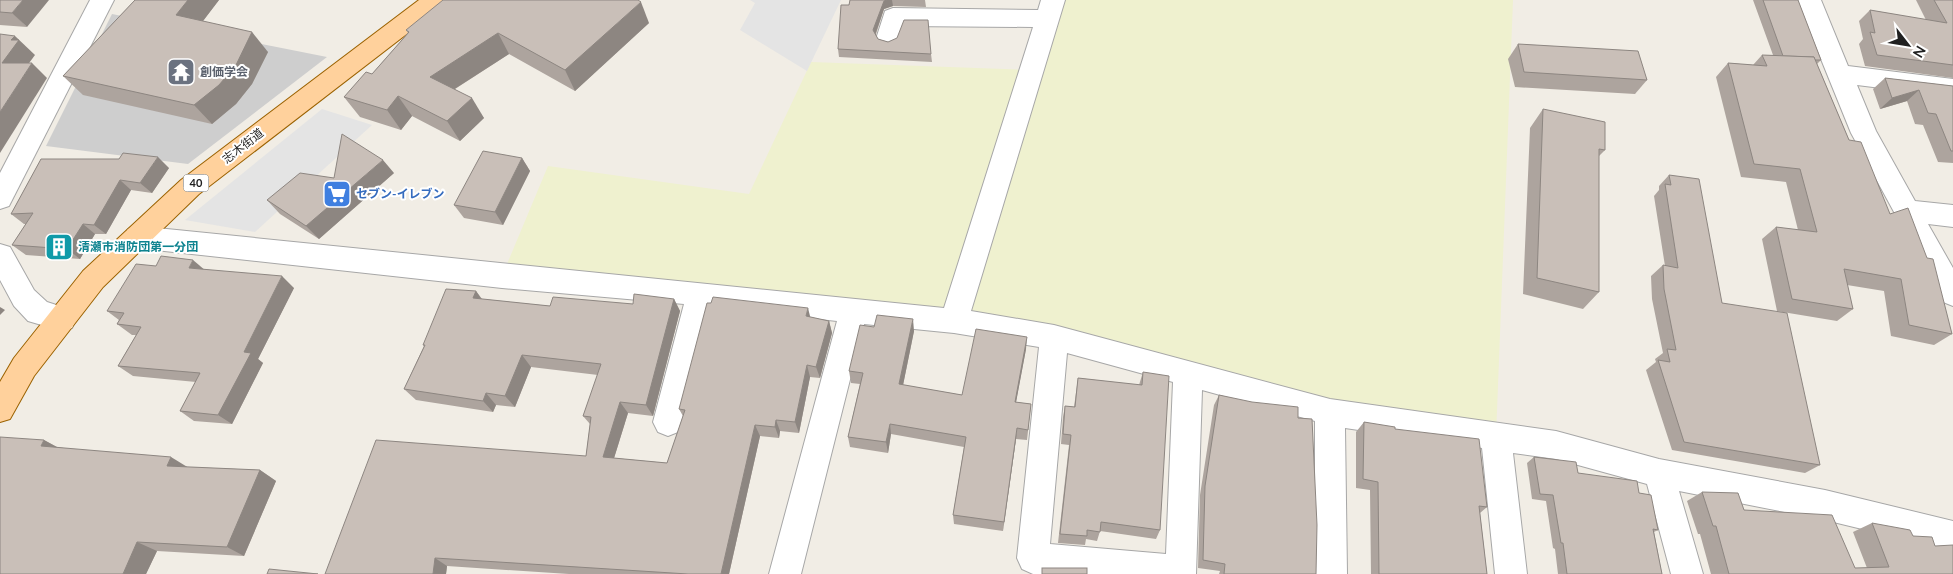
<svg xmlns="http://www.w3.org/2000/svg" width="1953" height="574" font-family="Lato,'Noto Sans JP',sans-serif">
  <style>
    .religious { fill: #cecece }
    .farmland { fill: #eff1cf }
    .parking { fill: #e4e4e4 }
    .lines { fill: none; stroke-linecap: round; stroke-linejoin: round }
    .minor-casing { stroke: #a7a7a7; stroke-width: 2 }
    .major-casing { stroke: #9b6200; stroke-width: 2 }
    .minor { fill: #fff; fill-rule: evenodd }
    .major { fill: #ffd19c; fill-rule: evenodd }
    .wall { fill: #ada49e }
    .shaded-wall { fill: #8d8681 }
    .building { fill: #c9bfb8; stroke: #8d8681 }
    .labels { text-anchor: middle; stroke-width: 4; stroke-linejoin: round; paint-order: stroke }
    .shield { fill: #fff; stroke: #636363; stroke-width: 1 }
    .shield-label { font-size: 11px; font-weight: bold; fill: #202020 }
    .worship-label { font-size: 12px; font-weight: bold; fill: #5b616d; stroke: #fff; text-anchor: start }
    .street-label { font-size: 12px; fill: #202020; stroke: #fff }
    .shop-label { font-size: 12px; font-weight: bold; fill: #366cbe; stroke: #fff; text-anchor: start }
    .culture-label { font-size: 12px; font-weight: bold; fill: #0d838f; stroke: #fff; text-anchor: start }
  </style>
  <rect width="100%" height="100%" fill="#f1ede5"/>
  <polygon class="religious" points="112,14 327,57 188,164 46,146"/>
  <polygon class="farmland" points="1053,0 1513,0 1496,437 1054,337 502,276 548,166 749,194 811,62 1032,70"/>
  <g class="parking">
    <polygon points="750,0 841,0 807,71 740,30 755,3"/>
    <polygon points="322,109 372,125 255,232 185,220"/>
  </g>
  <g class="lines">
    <defs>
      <g id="minor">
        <polygon points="90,0 114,0 9,206 0,209 0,173"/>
        <path d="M1041,0h24l-94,311 83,14 276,74 226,32 103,28 166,31 128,31v30l-128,-31 -146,-29 24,83h-32l-24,-90 -91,-25 -43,-6 14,121h-32l-13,-126 -137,-20 2,146h-32v-153l-113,-31 -6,184h-163l-11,-5 -5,-11 22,-211 -85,-14 -90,-9 -63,250h-32l68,-253 -125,-14 -29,115 -5,10 -10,4 -10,-4 -5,-10 31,-118 -182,-16 -365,-40 -9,-3 -4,-8 4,-8 9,-3 807,82 89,-281 -130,-1 -7,19 -8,3 -8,-3 -4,-6 9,-28 8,-3 145,2zM1067,353l106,29 -7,172 -116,-10z"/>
        <polygon points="1797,0 1821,0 1848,66 1953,79 1953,97 1857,85 1876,131 1915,201 1953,205 1953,227 1928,224 1953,268 1953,306 1943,302 1851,133"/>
        <polygon points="0,244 10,247 34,290 47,302 72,310 76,319 72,328 62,331 28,321 14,306 0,280"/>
      </g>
      <polygon id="major" points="419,0 447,0 443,6 199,194 103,287 34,376 10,419 0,422 0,382 14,358 83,271 181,180"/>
    </defs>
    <use href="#minor" class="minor-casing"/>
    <use href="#major" class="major-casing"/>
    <use href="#minor" class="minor"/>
    <use href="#major" class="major"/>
  </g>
  <g class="wall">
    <polygon points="0,0 27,27 0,25"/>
    <polygon points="135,0 219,0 203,21 268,52 252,84 236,104 212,124 83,95 63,76"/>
    <polygon points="850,0 925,0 926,7 893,6 884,9 876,34 878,39 931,54 932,62 839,57 838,49"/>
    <polygon points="1753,0 1798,0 1821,60 1817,64 1849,140 1890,214 1952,334 1934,345 1891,336 1884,291 1847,285 1853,309 1837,321 1777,311 1762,239 1776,227 1798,230 1786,182 1741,177 1716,77 1728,63 1753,65 1762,55 1773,55"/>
    <polygon points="1916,0 1953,0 1953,78 1865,66 1859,44 1863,39 1859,21 1870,10 1926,20"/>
    <polygon points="649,23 575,91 509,54 455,89 484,118 460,141 412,116 401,130 360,117 344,97 372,74 408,33 406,30"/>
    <polygon points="1518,44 1647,80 1635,94 1515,87 1508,59"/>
    <polygon points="1885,78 1953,86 1953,163 1938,162 1923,125 1915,124 1907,101 1880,109 1873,89"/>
    <polygon points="1543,109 1605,150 1599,156 1599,292 1583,309 1523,294 1530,128"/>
    <polygon points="522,158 530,171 503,225 464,218 454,205"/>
    <polygon points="41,159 169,168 152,193 131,190 106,234 95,234 80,259 26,255 12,245 26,224 24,224 11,214"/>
    <polygon points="394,173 319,239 280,214 267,200 334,178"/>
    <polygon points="1669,175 1722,303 1820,465 1805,473 1672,450 1646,370 1656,362 1655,359 1663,353 1652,299 1651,276 1663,265 1665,266 1654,196 1659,190 1659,186"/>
    <polygon points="205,269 294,288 258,359 263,363 232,424 194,421 180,411 196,382 133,376 118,366 136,335 132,335 117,324 119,320 107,311"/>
    <polygon points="476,291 482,299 550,306 633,304 674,299 680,311 653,416 628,413 614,458 667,463 683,416 679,409 810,317 829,321 832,333 820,378 810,377 799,433 780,431 779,438 760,436 729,574 569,574 447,566 446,574 325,574 586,456 590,424 583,416 598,375 531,367 515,407 496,405 493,412 416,400 404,389 424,346 423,345"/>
    <polygon points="874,327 914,331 903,385 962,395 1026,349 1016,402 1031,404 1027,440 1016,439 1003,531 954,524 953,515 964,447 891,434 888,453 850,447 848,437 860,384 851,383 849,371"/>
    <polygon points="1143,372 1160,530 1156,539 1100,531 1097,541 1086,539 1085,545 1058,543 1069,445 1061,444 1063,417 1065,406 1074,407 1078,378 1139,385"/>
    <polygon points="1219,395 1298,418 1316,574 1219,574 1220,571 1198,568 1200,495 1214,405"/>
    <polygon points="1364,422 1395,429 1487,507 1480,513 1487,574 1371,574 1370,490 1356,488 1356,432"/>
    <polygon points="44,440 57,447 187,467 260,470 276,481 244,556 157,551 146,574 0,574"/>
    <polygon points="1534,457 1578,473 1639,493 1658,530 1654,532 1662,574 1558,574 1555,549 1553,548 1546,501 1532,499 1527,463"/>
    <polygon points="1702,492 1744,510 1855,568 1867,568 1853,532 1872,523 1913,536 1935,546 1953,574 1711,574 1700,534 1698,534 1687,501"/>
  </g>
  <g class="shaded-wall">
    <polygon points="23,0 49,0 27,27 12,13"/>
    <polygon points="188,0 219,0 193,34 176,15"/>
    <polygon points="887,0 892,0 893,6 884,9 874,38 873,30 884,1"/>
    <polygon points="641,2 649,23 575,91 565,70"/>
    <polygon points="252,32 268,52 252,84 236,104 212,124 194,105"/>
    <polygon points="498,33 509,54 442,97 430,77"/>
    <polygon points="15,36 35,55 18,78 2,63 11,40"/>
    <polygon points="32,63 47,78 0,153 0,112"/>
    <polygon points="1919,90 1907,101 1880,109 1892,98"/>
    <polygon points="398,96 412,116 401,130 387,110"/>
    <polygon points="472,98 484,118 460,141 447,121"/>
    <polygon points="158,157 169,168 152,193 140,183"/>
    <polygon points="522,158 530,171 503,225 495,212"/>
    <polygon points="383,160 394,173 319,239 306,226"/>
    <polygon points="120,180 131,190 106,234 94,225"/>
    <polygon points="83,224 95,234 80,259 67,249"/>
    <polygon points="193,260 206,271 189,268"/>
    <polygon points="282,276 294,288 258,359 263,363 232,424 218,415 244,352"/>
    <polygon points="476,291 485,304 473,298"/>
    <polygon points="674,299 680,311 653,416 646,405"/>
    <polygon points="0,307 5,310 0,315"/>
    <polygon points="808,308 811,320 806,316"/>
    <polygon points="913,319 914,331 901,395 899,384"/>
    <polygon points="829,321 832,333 820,378 816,367"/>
    <polygon points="1027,337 1026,349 1014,413 1015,402"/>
    <polygon points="522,355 531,367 515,407 505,396"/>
    <polygon points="807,365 810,377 799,433 795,422"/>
    <polygon points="486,393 496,405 493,412 483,401"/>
    <polygon points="620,402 628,413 611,468 603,457"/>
    <polygon points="776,420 780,431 779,438 775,427"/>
    <polygon points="890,424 891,434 888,453 886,442"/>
    <polygon points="755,425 760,436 729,574 721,574"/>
    <polygon points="1017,428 1016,439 1003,531 1004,522"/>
    <polygon points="44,440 64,451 41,446"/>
    <polygon points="171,457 189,468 167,466"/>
    <polygon points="260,470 276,481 244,556 227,547"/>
    <polygon points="137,542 157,551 146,574 123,574"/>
    <polygon points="435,558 447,566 446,574 433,574"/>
  </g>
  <g class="building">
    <polygon points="0,0 23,0 12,13 0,12"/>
    <polygon points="135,0 188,0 176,15 252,32 236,65 219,85 194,105 63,76"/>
    <polygon points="443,0 638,0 641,2 565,70 498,33 430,77 472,98 447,121 398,96 387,110 344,97 366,72 372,74 409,32 406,30"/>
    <polygon points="850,0 887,0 884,1 873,30 878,39 888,42 897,38 904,20 928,20 931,54 838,49 841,5 849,5"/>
    <polygon points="1763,0 1798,0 1821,60 1815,60 1814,57 1783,56"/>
    <polygon points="1934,0 1953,0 1953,65 1877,55 1870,32 1875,33 1870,10 1947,23"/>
    <polygon points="0,34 15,36 11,40 19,40 2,63 32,63 0,112"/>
    <polygon points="1518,44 1638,51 1647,80 1524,72"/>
    <polygon points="1762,55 1814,57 1849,140 1861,142 1890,214 1908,208 1927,258 1933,259 1952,334 1909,325 1901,279 1844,269 1853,309 1792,299 1776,227 1817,232 1800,169 1754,164 1728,63 1767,66"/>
    <polygon points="1885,78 1953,86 1953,151 1951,151 1936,114 1928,113 1919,90 1892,98"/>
    <polygon points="1543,109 1605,122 1605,150 1599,149 1599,292 1537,278"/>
    <polygon points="342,134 383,160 306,226 267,200 300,173 334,178"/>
    <polygon points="483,151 522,158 495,212 454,205"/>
    <polygon points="123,153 158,157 140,183 120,180 94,225 83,224 67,249 12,245 33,213 11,214 41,159 119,159"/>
    <polygon points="1669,175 1699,179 1722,303 1787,313 1820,465 1684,442 1658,360 1670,362 1667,349 1676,350 1664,289 1663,265 1678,268 1665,184 1671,185"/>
    <polygon points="161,256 193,260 189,268 282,276 244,352 251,353 218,415 180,411 200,373 118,366 141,327 117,324 124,313 107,311 136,264 156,266"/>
    <polygon points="446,289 476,291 473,298 550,306 553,297 633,304 634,294 674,299 646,405 620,402 603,457 667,463 685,410 679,409 707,303 711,303 713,297 808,308 806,316 829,321 816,367 807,365 795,422 776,420 775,427 755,425 721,574 688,574 435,558 433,574 325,574 376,440 586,456 591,417 583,416 601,364 522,355 505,396 486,393 483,401 404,389 425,345 423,345"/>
    <polygon points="877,315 913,319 899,384 962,395 976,329 1027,337 1015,402 1031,404 1028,430 1017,428 1004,522 953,515 966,437 890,424 886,442 848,437 863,373 849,371 860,325 874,327"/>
    <polygon points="1143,372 1169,376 1160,530 1101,522 1100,532 1087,530 1087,536 1060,534 1071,435 1063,434 1065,406 1075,407 1078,378 1142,385"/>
    <polygon points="1219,395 1252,402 1298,407 1298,418 1312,419 1317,525 1316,574 1224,574 1225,564 1203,560 1205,486"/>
    <polygon points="1364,422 1395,427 1395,429 1479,439 1487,507 1479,506 1487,574 1379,574 1378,482 1363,479"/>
    <polygon points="0,437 44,440 41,446 171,457 167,466 260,470 227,547 137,542 123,574 0,574"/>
    <polygon points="1534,457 1576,462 1578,473 1637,481 1639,493 1651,495 1658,530 1653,529 1662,574 1567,574 1563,543 1561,543 1553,495 1540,494"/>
    <polygon points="1702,492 1738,493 1744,510 1832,515 1855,568 1889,567 1872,523 1910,530 1913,536 1932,537 1935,546 1953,545 1953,574 1729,574 1716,526 1713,526"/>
    <rect x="1042" y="568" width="45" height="6"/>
    <polygon points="269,569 318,574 267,574"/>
  </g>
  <defs>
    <symbol id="temple-square" viewBox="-11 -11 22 22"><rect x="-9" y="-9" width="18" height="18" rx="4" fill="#6b7280" stroke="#fff"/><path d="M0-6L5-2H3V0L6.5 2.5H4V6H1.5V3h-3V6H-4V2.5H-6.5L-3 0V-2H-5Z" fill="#fff"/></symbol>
    <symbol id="supermarket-square" viewBox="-11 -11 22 22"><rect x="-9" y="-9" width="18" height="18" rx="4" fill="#3f7fe0" stroke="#fff"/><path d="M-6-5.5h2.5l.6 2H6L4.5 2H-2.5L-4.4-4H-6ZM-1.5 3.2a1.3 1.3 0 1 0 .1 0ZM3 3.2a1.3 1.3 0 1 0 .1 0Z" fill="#fff"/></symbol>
    <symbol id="building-square" viewBox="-11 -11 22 22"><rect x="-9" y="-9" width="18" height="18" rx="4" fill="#0f9aa8" stroke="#fff"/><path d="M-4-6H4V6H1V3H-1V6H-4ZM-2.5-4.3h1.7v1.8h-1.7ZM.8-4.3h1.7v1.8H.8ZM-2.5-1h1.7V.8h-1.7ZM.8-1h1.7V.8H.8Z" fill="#fff"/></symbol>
  </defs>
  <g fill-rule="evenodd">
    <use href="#temple-square" x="165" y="56" width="32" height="32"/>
    <use href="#supermarket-square" x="321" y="178" width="32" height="32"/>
    <use href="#building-square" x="43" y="231" width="32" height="32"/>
  </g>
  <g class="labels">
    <rect class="shield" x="183.5" y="174.5" width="25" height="17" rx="4"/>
    <g class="shield-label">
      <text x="196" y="187">40</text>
    </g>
    <g class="worship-label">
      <text x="200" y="76">創価学会</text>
    </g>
    <g class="street-label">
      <text transform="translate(243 146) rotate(-38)" y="4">志木街道</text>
    </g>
    <g class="shop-label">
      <text x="356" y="198">セブン-イレブン</text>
    </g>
    <g class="culture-label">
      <text x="78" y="251">清瀬市消防団第一分団</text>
    </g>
  </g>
  <g transform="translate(1908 45) rotate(121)" stroke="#ffffff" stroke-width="4" paint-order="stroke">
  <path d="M0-4L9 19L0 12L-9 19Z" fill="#202020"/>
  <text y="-8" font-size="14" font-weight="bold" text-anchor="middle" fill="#202020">N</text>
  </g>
</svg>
